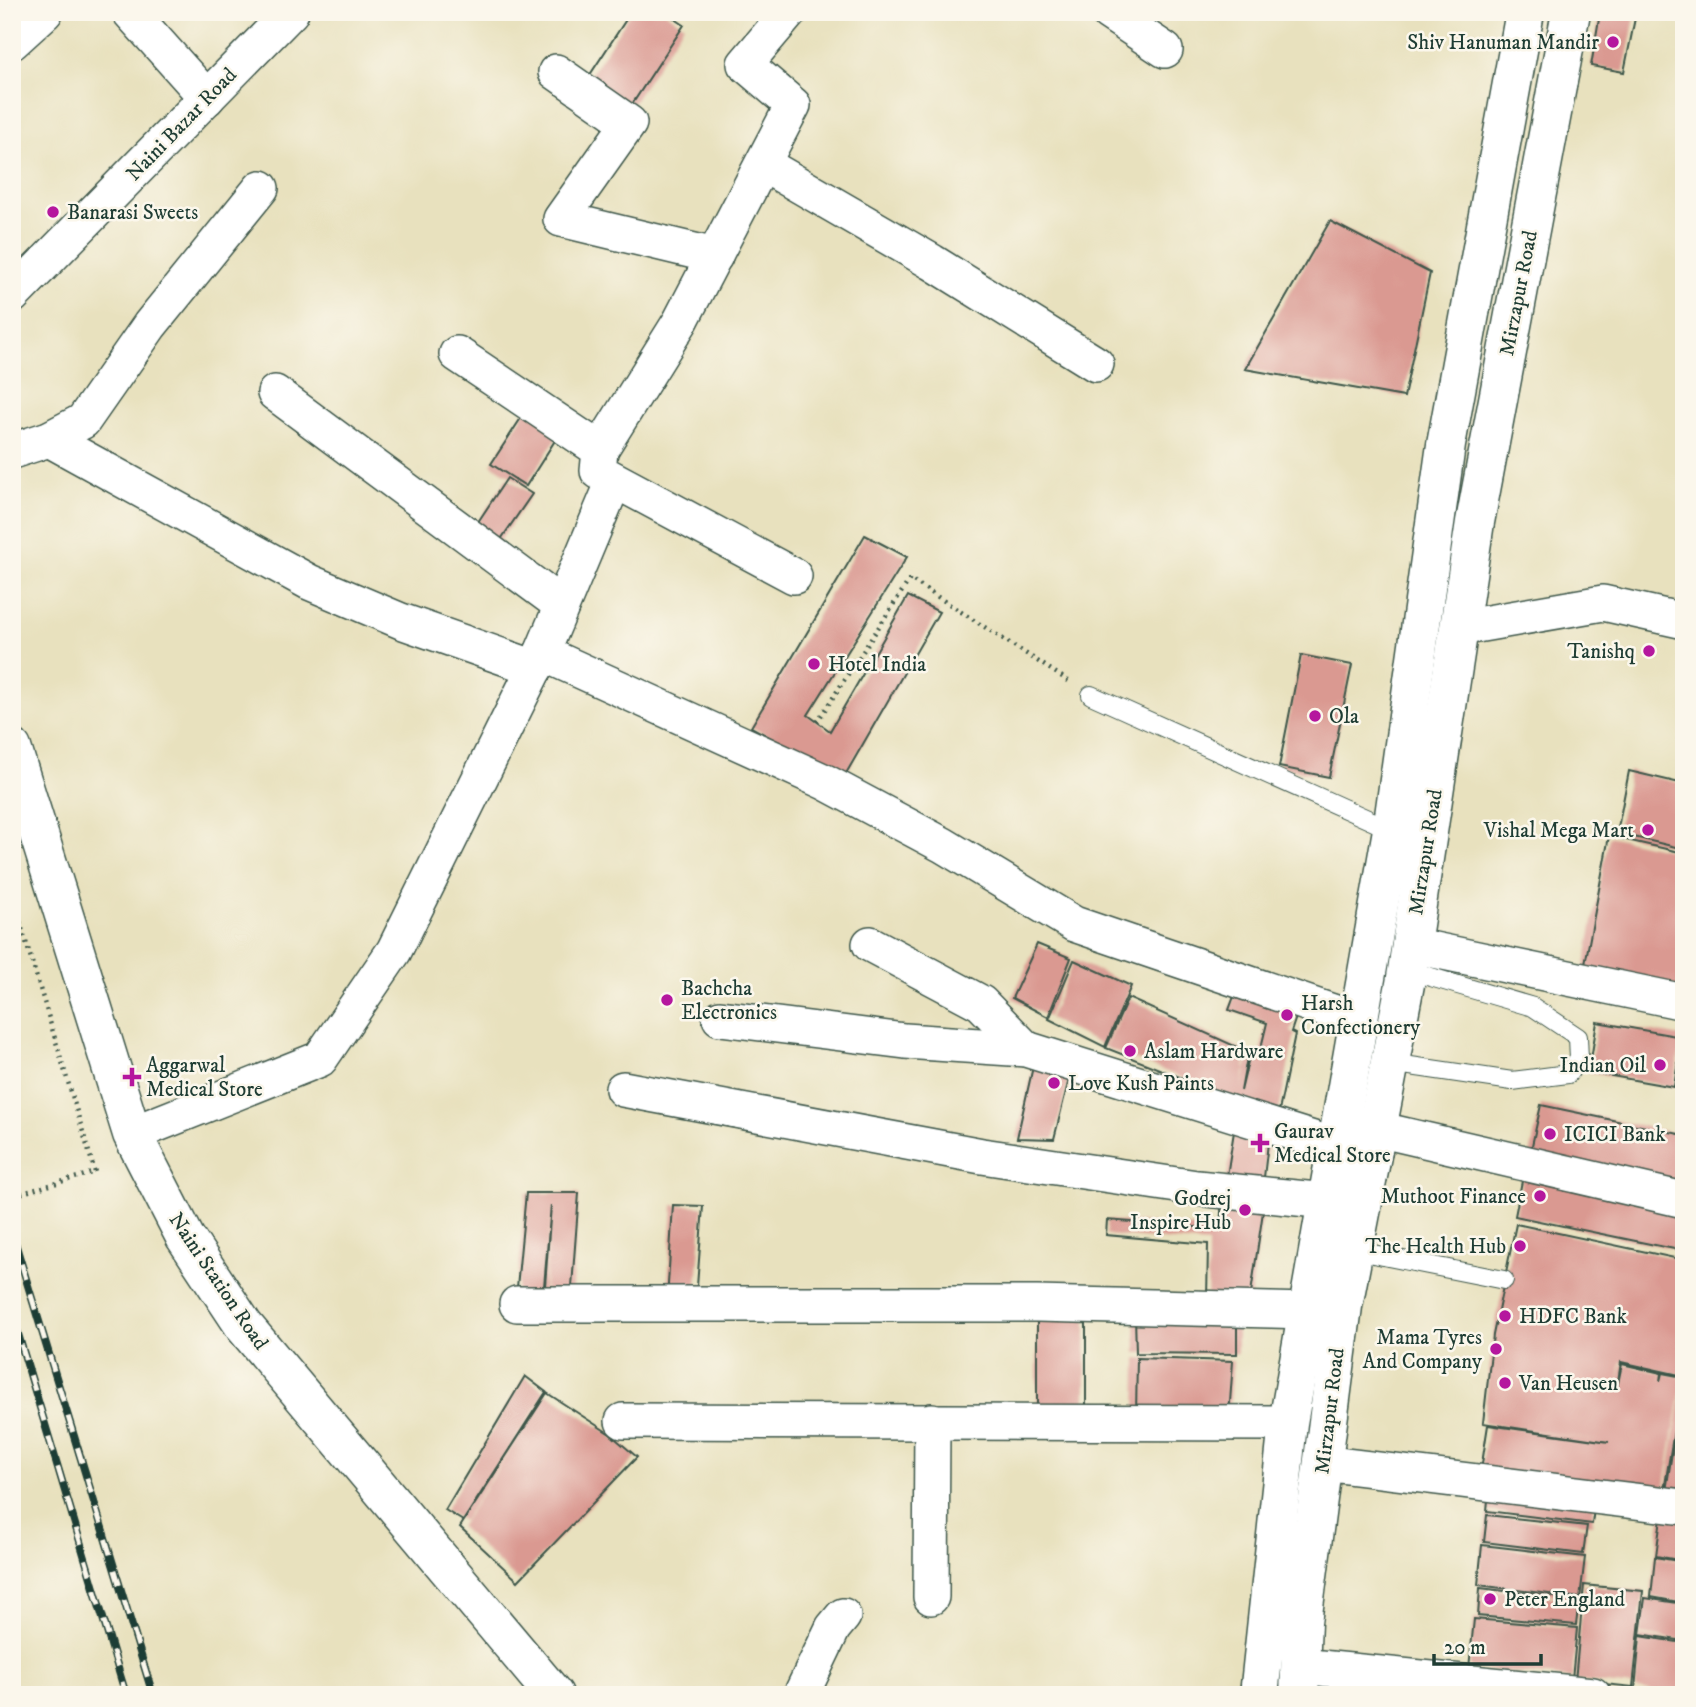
<svg xmlns="http://www.w3.org/2000/svg" width="1696" height="1707" font-family="'IM FELL DW Pica',serif">
  <style>
    .building { fill: #da9991 }
    .lines { fill: none; stroke-linecap: round; stroke-linejoin: round }
    .service-casing { stroke: #3d5649; stroke-width: 20 }
    .minor-casing { stroke: #3d5649; stroke-width: 38 }
    .tertiary-casing { stroke: #3d5649; stroke-width: 41 }
    .trunk-casing { stroke: #3d5649; stroke-width: 41 }
    .path { stroke: #3d5649; stroke-width: 4.5; stroke-dasharray: 2 5; stroke-linecap: butt }
    .service { stroke: #fff; stroke-width: 18 }
    .minor { stroke: #fff; stroke-width: 35 }
    .tertiary { stroke: #fff; stroke-width: 38 }
    .trunk { stroke: #fff; stroke-width: 38 }
    .rail-casing { stroke: #1f3d34; stroke-width: 8 }
    .rail { stroke: #fbf7ec; stroke-width: 5; stroke-dasharray: 16; stroke-linecap: butt }
    .poi-dot { fill: #b5179e; stroke: #fbf7ec; stroke-width: 2.5 }
    .labels { text-anchor: middle; stroke-width: 5; stroke-linejoin: round; paint-order: stroke }
    .poi-label { font-size: 21px; fill: #1f3d34; stroke: #fbf7ec; text-anchor: start }
    .street-label { font-size: 21px; fill: #1f3d34; stroke: #fbf7ec }
  </style>
  <rect width="100%" height="100%" fill="#fbf7ec"/>
  <filter id="ink" filterUnits="userSpaceOnUse"><feTurbulence type="fractalNoise" baseFrequency=".0143" numOctaves="2"/><feDisplacementMap in="SourceGraphic" scale="14" xChannelSelector="R" yChannelSelector="G"/><feConvolveMatrix kernelMatrix="1 2 1 2 8 2 1 2 1" color-interpolation-filters="sRGB"/></filter>
  <filter id="wash" filterUnits="userSpaceOnUse"><feTurbulence type="fractalNoise" baseFrequency=".00686" numOctaves="4" result="noise"/><feDisplacementMap in="SourceGraphic" scale="28" xChannelSelector="R" yChannelSelector="G"/><feGaussianBlur stdDeviation="1.57" result="paint"/><feColorMatrix in="noise" values="0 0 0 0 0 0 0 0 0 0 0 0 0 0 0 0 0 1.4 0 .05"/><feComposite in="paint" operator="in"/></filter>
  <g filter="url(#wash)">
    <rect width="100%" height="100%" fill="#e8e1be"/>
    <g id="blocks">
      <g class="building">
        <polygon points="631,12 665,12 684,25 625,115 582,87"/>
        <polygon points="1600,13 1635,18 1624,72 1591,66"/>
        <polygon points="1330,221 1430,273 1404,397 1245,369"/>
        <polygon points="527,409 561,431 526,486 491,464"/>
        <polygon points="507,478 532,494 495,548 472,531"/>
        <polygon points="865,535 907,557 808,715 830,731 908,596 939,612 844,777 751,727"/>
        <polygon points="1301,655 1352,665 1329,777 1279,767"/>
        <polygon points="1629,771 1684,784 1684,849 1617,833"/>
        <polygon points="1609,836 1684,853 1684,996 1583,975"/>
        <polygon points="1037,944 1071,958 1048,1017 1012,998"/>
        <polygon points="1074,960 1131,986 1105,1047 1049,1019"/>
        <polygon points="1239,983 1300,1005 1291,1032 1295,1034 1278,1116 1106,1048 1128,998 1248,1052 1241,1091 1250,1053 1259,1056 1267,1023 1229,1010"/>
        <polygon points="1597,1022 1682,1037 1674,1087 1589,1072"/>
        <polygon points="1034,1062 1071,1071 1054,1139 1017,1138"/>
        <polygon points="1541,1105 1684,1135 1684,1192 1529,1159"/>
        <polygon points="1235,1125 1269,1134 1263,1186 1226,1182"/>
        <polygon points="1525,1166 1684,1200 1684,1251 1515,1216"/>
        <polygon points="526,1193 579,1193 571,1300 544,1300 551,1205 543,1298 516,1298"/>
        <polygon points="1222,1195 1265,1198 1250,1300 1207,1300 1208,1244 1106,1235 1107,1220 1220,1229"/>
        <polygon points="673,1205 703,1206 696,1300 667,1300"/>
        <polygon points="1516,1224 1684,1260 1684,1376 1621,1362 1617,1388 1622,1364 1661,1373 1660,1381 1662,1373 1683,1377 1663,1497 1481,1470 1488,1425 1609,1442 1483,1423 1493,1335"/>
        <polygon points="1237,1315 1237,1354 1136,1353 1135,1316"/>
        <rect x="1037" y="1316" width="49" height="98"/>
        <polygon points="1137,1358 1233,1361 1229,1416 1136,1415"/>
        <polygon points="525,1376 546,1392 463,1521 445,1510"/>
        <polygon points="1682,1389 1684,1389 1684,1500 1665,1497"/>
        <polygon points="547,1393 610,1434 637,1457 518,1581 460,1527"/>
        <polygon points="1489,1489 1595,1502 1592,1524 1487,1511"/>
        <polygon points="1662,1511 1684,1514 1684,1561 1656,1556"/>
        <polygon points="1487,1515 1587,1526 1583,1554 1484,1542"/>
        <polygon points="1482,1545 1585,1557 1580,1598 1478,1585"/>
        <polygon points="1655,1557 1684,1562 1684,1603 1651,1597"/>
        <polygon points="1584,1585 1643,1591 1633,1687 1575,1681"/>
        <polygon points="1480,1588 1579,1600 1576,1625 1478,1616"/>
        <polygon points="1645,1598 1684,1604 1684,1641 1640,1634"/>
        <polygon points="1474,1619 1577,1628 1572,1679 1469,1668"/>
        <polygon points="1640,1636 1684,1643 1684,1695 1635,1689"/>
      </g>
    </g>
  </g>
  <g filter="url(#ink)">
    <use href="#blocks" fill-opacity="0" stroke="#3d5649" stroke-width="2"/>
    <g class="lines">
      <defs>
        <g id="service">
          <polyline points="1091,695 1392,830"/>
          <polyline points="1390,1063 1512,1081 1568,1074 1579,1059 1578,1037 1533,1007 1407,970"/>
          <polyline points="1353,1250 1504,1280"/>
        </g>
        <g id="minor">
          <polyline points="130,12 207,98"/>
          <polyline points="1108,12 1165,50"/>
          <polyline points="12,42 45,12"/>
          <polyline points="556,72 629,123 561,219 715,256"/>
          <polyline points="763,164 932,262 1096,364"/>
          <polyline points="12,296 291,12"/>
          <polyline points="457,354 600,450 598,471 794,576"/>
          <polyline points="275,393 560,604"/>
          <polyline points="49,439 309,582 401,621 535,668"/>
          <polyline points="600,450 680,322 793,105 745,64 789,12"/>
          <polyline points="12,451 49,439 83,421 150,325 261,188"/>
          <polyline points="1459,628 1603,603 1684,621"/>
          <polyline points="542,653 825,782 943,845 1074,924 1359,1021"/>
          <polyline points="870,944 981,1003 1026,1049"/>
          <polyline points="1410,945 1684,1002"/>
          <polyline points="720,1018 905,1041 1026,1049 1364,1155"/>
          <polyline points="623,1089 982,1156 1197,1188 1327,1201"/>
          <polyline points="1377,1129 1684,1200"/>
          <polyline points="132,1134 320,1059 394,951 542,653 614,481"/>
          <polyline points="517,1304 1037,1304 1307,1311"/>
          <polyline points="623,1421 1288,1423"/>
          <polyline points="1322,1463 1684,1507"/>
          <polyline points="931,1597 932,1421"/>
          <polyline points="1300,1666 1593,1695"/>
          <polyline points="801,1695 833,1628 843,1616"/>
        </g>
        <polyline id="tertiary" points="12,748 132,1134 185,1237 244,1326 554,1695"/>
        <g id="trunk">
          <polyline points="1259,1695 1288,1423 1392,830 1446,445 1525,12"/>
          <polyline points="1299,1695 1302,1622 1343,1306 1405,984 1475,522 1571,12"/>
        </g>
      </defs>
      <use href="#service" class="service-casing"/>
      <use href="#minor" class="minor-casing"/>
      <use href="#tertiary" class="tertiary-casing"/>
      <use href="#trunk" class="trunk-casing"/>
      <g class="path">
        <polyline points="817,722 910,579 1070,682"/>
        <polyline points="12,895 95,1172 12,1196"/>
      </g>
      <use href="#service" class="service"/>
      <use href="#minor" class="minor"/>
      <use href="#tertiary" class="tertiary"/>
      <use href="#trunk" class="trunk"/>
      <defs>
        <g id="rail">
          <polyline points="12,1233 153,1695"/>
          <polyline points="12,1314 126,1695"/>
        </g>
      </defs>
      <use href="#rail" class="rail-casing"/>
      <use href="#rail" class="rail"/>
    </g>
  </g>
  <g class="poi-dot">
    <circle cx="1613" cy="42" r="7"/>
    <circle cx="53" cy="212" r="7"/>
    <circle cx="1649" cy="651" r="7"/>
    <circle cx="814" cy="664" r="7"/>
    <circle cx="1315" cy="716" r="7"/>
    <circle cx="1648" cy="830" r="7"/>
    <circle cx="667" cy="1000" r="7"/>
    <circle cx="1287" cy="1015" r="7"/>
    <circle cx="1130" cy="1051" r="7"/>
    <circle cx="1660" cy="1065" r="7"/>
    <path d="M128.5 1066.5h7v7h7v7h-7v7h-7v-7h-7v-7h7z"/>
    <circle cx="1054" cy="1083" r="7"/>
    <circle cx="1550" cy="1134" r="7"/>
    <path d="M1256.5 1132.5h7v7h7v7h-7v7h-7v-7h-7v-7h7z"/>
    <circle cx="1540" cy="1196" r="7"/>
    <circle cx="1245" cy="1210" r="7"/>
    <circle cx="1520" cy="1246" r="7"/>
    <circle cx="1505" cy="1316" r="7"/>
    <circle cx="1496" cy="1349" r="7"/>
    <circle cx="1505" cy="1383" r="7"/>
    <circle cx="1490" cy="1599" r="7"/>
  </g>
  <g class="labels">
    <g class="poi-label">
      <text x="1599" y="49" text-anchor="end">Shiv Hanuman Mandir</text>
      <text x="67" y="219">Banarasi Sweets</text>
      <text x="1635" y="658" text-anchor="end">Tanishq</text>
      <text x="828" y="671">Hotel India</text>
      <text x="1329" y="723">Ola</text>
      <text x="1634" y="837" text-anchor="end">Vishal Mega Mart</text>
      <text x="681" y="995">Bachcha<tspan x="681" dy="24">Electronics</tspan></text>
      <text x="1301" y="1010">Harsh<tspan x="1301" dy="24">Confectionery</tspan></text>
      <text x="1144" y="1058">Aslam Hardware</text>
      <text x="146" y="1072">Aggarwal<tspan x="146" dy="24">Medical Store</tspan></text>
      <text x="1646" y="1072" text-anchor="end">Indian Oil</text>
      <text x="1068" y="1090">Love Kush Paints</text>
      <text x="1274" y="1138">Gaurav<tspan x="1274" dy="24">Medical Store</tspan></text>
      <text x="1564" y="1141">ICICI Bank</text>
      <text x="1526" y="1203" text-anchor="end">Muthoot Finance</text>
      <text x="1231" y="1205" text-anchor="end">Godrej<tspan x="1231" dy="24">Inspire Hub</tspan></text>
      <text x="1506" y="1253" text-anchor="end">The Health Hub</text>
      <text x="1519" y="1323">HDFC Bank</text>
      <text x="1482" y="1344" text-anchor="end">Mama Tyres<tspan x="1482" dy="24">And Company</tspan></text>
      <text x="1519" y="1390">Van Heusen</text>
      <text x="1504" y="1606">Peter England</text>
    </g>
    <g class="street-label">
      <text transform="translate(181 124) rotate(-46)" y="7">Naini Bazar Road</text>
      <text transform="translate(1518 293) rotate(-79)" y="7">Mirzapur Road</text>
      <text transform="translate(1425 852) rotate(-81)" y="7">Mirzapur Road</text>
      <text transform="translate(219 1281) rotate(56)" y="7">Naini Station Road</text>
      <text transform="translate(1329 1411) rotate(-83)" y="7">Mirzapur Road</text>
    </g>
  </g>
  <rect width="1696" height="1707" fill="none" stroke="#fbf7ec" stroke-width="42"/>
  <path d="M1434 1654v10h107v-10" fill="none" stroke="#1f3d34" stroke-width="3.5"/>
  <text x="1444" y="1654" font-size="21" fill="#1f3d34" stroke="#fbf7ec" stroke-width="5" paint-order="stroke">20 m</text>
</svg>
